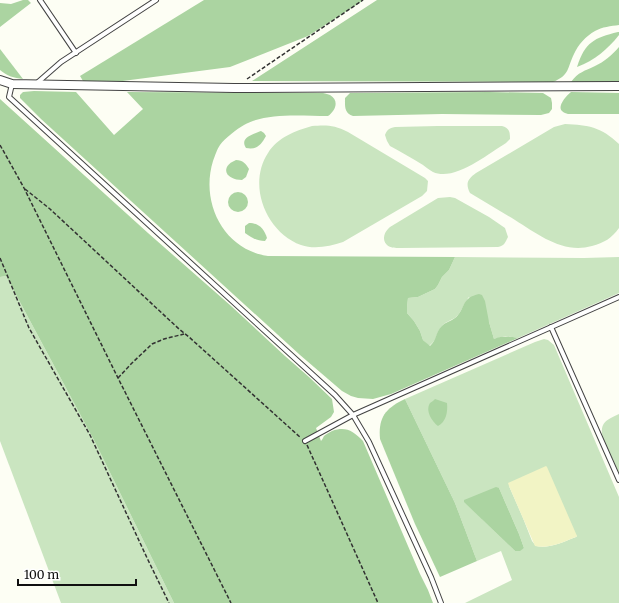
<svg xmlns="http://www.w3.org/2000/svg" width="619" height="603" font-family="Merriweather,serif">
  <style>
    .green { fill: #cae5c0; fill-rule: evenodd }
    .forest { fill: #abd4a1 }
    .sand { fill: #f2f4c5 }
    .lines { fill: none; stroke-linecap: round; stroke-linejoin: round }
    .lane-casing { stroke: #434343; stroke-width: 6 }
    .street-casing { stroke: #434343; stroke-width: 10 }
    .path { stroke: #323232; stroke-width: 1.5; stroke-dasharray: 4 2; stroke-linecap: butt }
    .lane { stroke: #fff; stroke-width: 4 }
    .street { stroke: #fff; stroke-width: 8 }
  </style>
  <rect width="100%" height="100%" fill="#fdfef4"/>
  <g class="green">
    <path d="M565,124c24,1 36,3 54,20v84c-7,10 -15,15 -27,18 -29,8 -53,-11 -77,-26 -15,-9 -30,-18 -45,-27 -5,-10 -2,-14 6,-20l78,-46z"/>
    <path d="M312,126c15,-1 22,-1 36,6l77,46 3,3 -1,10 -5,5 -79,46c-13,4 -28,8 -42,3 -35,-13 -54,-60 -33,-92 10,-16 27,-22 44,-27z"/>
    <path d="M438,126h64c7,2 8,5 8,13l-4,4c-18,11 -52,39 -73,29 -4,-2 -7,-5 -10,-7 -11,-7 -22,-13 -33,-19l-3,-5 -2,-6c2,-5 4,-7 10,-8z"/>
    <path d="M450,197l5,1 34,19 16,11 3,9c-3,6 -4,9 -10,10l-98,1c-4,0 -10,0 -13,-3 -6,-6 -2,-14 3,-18l48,-29z"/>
    <path d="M455,257l129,1 35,-1v36l-101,45 -12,-2 -12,3 -5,-17 -20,-25c-5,6 -7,14 -12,19 -5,5 -12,5 -16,11 -6,8 -3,12 -12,19l-6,-6 -3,-9 -6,-10 -7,-8v-6l1,-9 10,-1 17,-8 3,-4 4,-8 7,-7z"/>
    <polygon points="6,276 96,444 174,603 61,603 0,441 0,277"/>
    <path d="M544,339l4,1 6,5 65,152v106h-154l47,-23 -11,-29 -24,10 -22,-58 -50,-104 130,-57zM509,486l68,50 -1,1c-13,5 -27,12 -40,9l-4,-5 -9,-23zM499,488l20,46 5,14 -9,3 -33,-32z"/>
    <path d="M619,414v59l-16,-35c-4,-16 4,-18 16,-24z"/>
  </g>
  <g class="forest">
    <polygon points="23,0 28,0 31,3 0,27 0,3 11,4"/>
    <polygon points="204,0 364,0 308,36 230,67 115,82 83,81 80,76"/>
    <path d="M377,0h242v25c-8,1 -17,2 -24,6 -9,5 -17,14 -21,23 -7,14 -4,21 -21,28l-301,-1z"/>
    <path d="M618,32h1v3c-12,15 -24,25 -42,32 8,-25 17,-29 41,-35z"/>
    <path d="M619,47v36l-48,-1c7,-10 14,-11 24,-16 9,-4 17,-11 24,-19z"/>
    <path d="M0,49l23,30c-9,-1 -16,-3 -23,-9z"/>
    <path d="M34,91l42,1 38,43 29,-26 -16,-17 196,1c3,1 5,1 7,2 10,6 5,16 -2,21 -26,0 -61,-4 -84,9 -7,4 -19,13 -24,20 -3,4 -5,11 -7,16 -13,42 11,89 55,95l187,1 -6,13 -7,7 -4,8 -3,4 -17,8 -10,1 -1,9v6l7,8 6,10 3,9 7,6c7,-7 5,-11 10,-18 5,-7 14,-7 18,-13 8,-10 4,-17 21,-21l3,1 3,6 4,21 5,17c8,-3 15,-3 24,-1l-127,56 -18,5 -15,-1 -7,-2 -9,-5 -42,-36 -259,-236 -21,-21v-3l3,-3z"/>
    <path d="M489,92l54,1 8,5 1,5v6l-3,4 -8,2 -99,-1 -89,2c-9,-3 -8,-10 -8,-18l5,-5z"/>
    <path d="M571,92l48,1v21h-51c-2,-1 -4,-1 -6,-3 -5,-5 5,-16 9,-19z"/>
    <path d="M0,99l148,134 82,72 55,51 24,21 23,22 2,13 -3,5 -15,11 5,13c1,-1 2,-3 3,-5 2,-2 5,-3 8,-5 14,-5 21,0 31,10l57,133 8,16 5,13h-259l-78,-159 -90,-168 -6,1z"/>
    <path d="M261,131l3,2 2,3c-5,9 -9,14 -20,12 -7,-11 8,-14 15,-17z"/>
    <path d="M236,160c7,0 10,4 13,9l-3,8 -4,3c-16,0 -23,-13 -6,-20z"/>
    <circle cx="238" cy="202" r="10"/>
    <path d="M249,223c10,0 15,6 18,15l-2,3c-8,0 -13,-3 -20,-8v-7z"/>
    <path d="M405,399l50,104 22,58 -37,16 -25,-53 -35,-85c-2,-22 6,-31 25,-40z"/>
    <path d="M435,399l12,4c1,9 -1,19 -9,23 -6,-5 -13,-15 -8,-23 2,-1 4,-3 5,-4z"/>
    <polygon points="496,487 499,488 519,534 524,548 520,551 515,551 464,502 464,500"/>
  </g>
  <path class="sand" d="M546,466l1,1 30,69 -1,1c-13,5 -27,12 -41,9l-26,-60 -1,-3z"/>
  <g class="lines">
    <defs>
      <g id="lane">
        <polyline points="40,0 76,53"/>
        <polyline points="37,83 61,62 156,0"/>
        <polyline points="12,84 9,97 335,395 353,415 369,442 431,577 441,603"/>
        <polyline points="551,327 619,480"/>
        <polyline points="305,441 353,415 619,297"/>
      </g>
      <polyline id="street" points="0,80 12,84 234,88 619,86"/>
    </defs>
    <use href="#lane" class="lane-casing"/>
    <use href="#street" class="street-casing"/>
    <g class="path">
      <polyline points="247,79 363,0"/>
      <polyline points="0,145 24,188 118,378 231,603"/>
      <polyline points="25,189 50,209 179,329 189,337 301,438"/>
      <polyline points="0,258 29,328 90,435 148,560 169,603"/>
      <polyline points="118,378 132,363 152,344 164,339 184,334"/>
      <polyline points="307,445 378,603"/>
    </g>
    <use href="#lane" class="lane"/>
    <use href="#street" class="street"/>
  </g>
  <path d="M18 579v6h118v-6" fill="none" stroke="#101010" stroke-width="2"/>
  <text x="24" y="579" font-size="12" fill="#101010" stroke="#ffffff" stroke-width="3" paint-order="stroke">100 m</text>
</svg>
